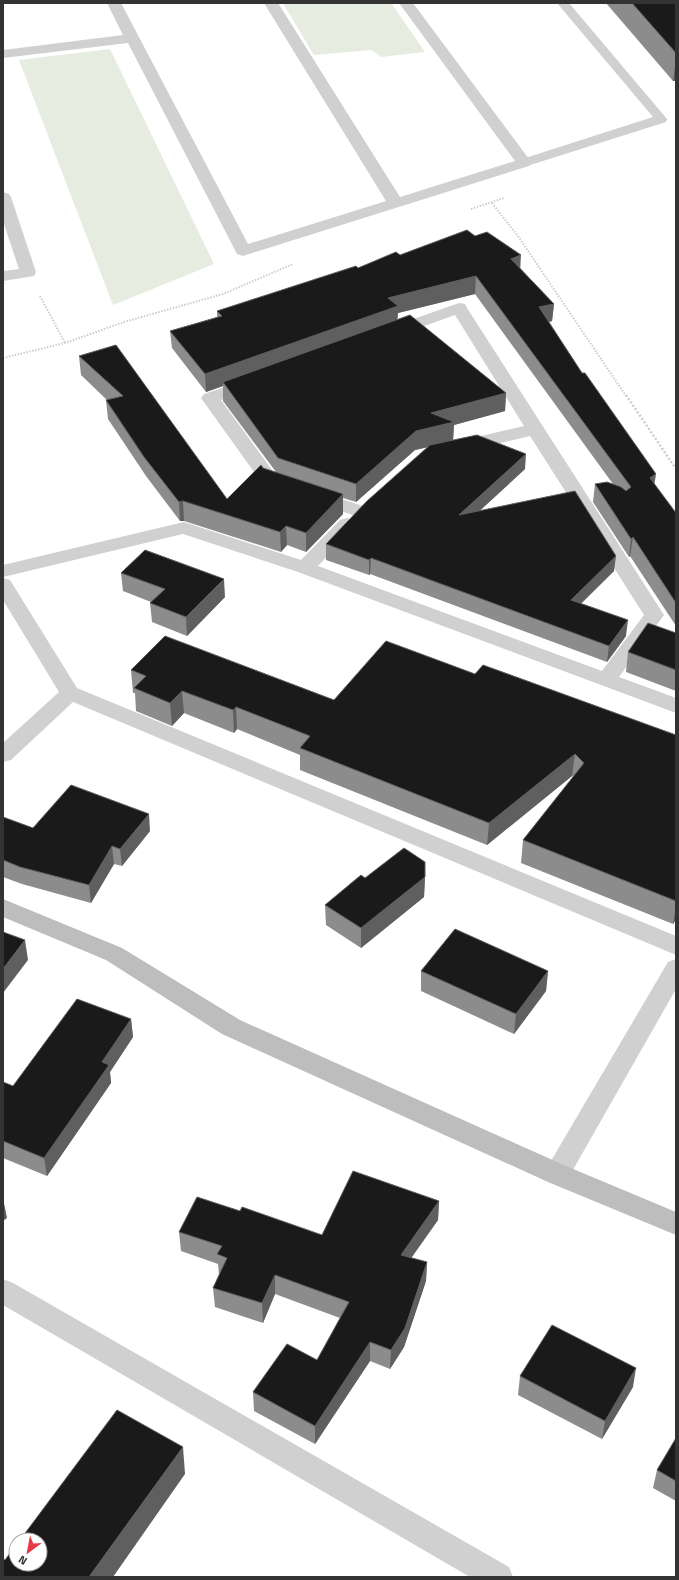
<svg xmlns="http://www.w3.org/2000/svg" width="679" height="1580" font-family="'Titillium Web',sans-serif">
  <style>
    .green { fill: #e6ecdf }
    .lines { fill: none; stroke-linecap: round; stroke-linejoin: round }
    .path-far1 { stroke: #cdcdcd; stroke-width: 2; stroke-dasharray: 1.5 1.5; stroke-linecap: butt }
    .path { stroke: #cdcdcd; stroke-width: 2.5; stroke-dasharray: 2 2; stroke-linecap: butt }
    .lane { fill: #d0d0d0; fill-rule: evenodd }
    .street { fill: #d0d0d0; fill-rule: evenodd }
    .secondary { fill: #bdbdbd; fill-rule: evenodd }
    .wall { fill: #8c8c8c }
    .shaded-wall { fill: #5f5f5f }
    .building { fill: #1a1a1a; stroke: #5f5f5f }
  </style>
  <rect width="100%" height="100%" fill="#fff"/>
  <g class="green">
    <polygon points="283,3 391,3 425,52 381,57 372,50 314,55"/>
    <polygon points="110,49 214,264 113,305 19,60"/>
  </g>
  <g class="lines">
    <g class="path-far1">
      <polyline points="492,203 518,236 626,396"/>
      <polyline points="471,209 504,198"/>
      <polyline points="40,296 65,343"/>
      <polyline points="3,358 65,343 124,322 223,294 293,264"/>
    </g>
    <polyline class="path" points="626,395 676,469"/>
    <polygon class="lane" points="557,3 569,3 667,119 666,122 524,167 519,166 517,163 519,160 653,117"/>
    <g class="street">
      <polygon points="107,3 121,3 248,244 386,201 264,3 278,3 400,197 515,161 399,3 413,3 532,163 529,166 249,254 243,256 237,254 128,43 3,58 3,50 123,35"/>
      <polygon points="3,192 9,194 11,197 36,272 34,276 3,281 3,271 19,269 3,221"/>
      <polygon points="459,303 465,304 467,308 664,615 619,677 676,698 676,713 298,572 183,534 3,577 3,565 184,522 301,560 340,520 347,518 354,520 357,524 318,566 602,671 644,615 530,436 462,452 455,450 453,446 455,442 524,426 455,315 391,338 385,337 382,333 385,329"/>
      <polygon points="251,378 257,379 260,383 257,387 221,400 278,478 289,482 291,486 289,490 282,492 264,486 201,398 204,394"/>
      <polygon points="314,490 366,507 369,511 366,515 359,517 307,500 305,496 307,492"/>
      <polygon points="3,578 10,580 77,688 676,936 676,955 73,702 11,760 3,762 3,743 59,692 3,600"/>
      <polygon points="676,959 676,989 566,1182 557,1185 548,1182 544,1174 548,1166 668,962"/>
      <polygon points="3,1279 13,1283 509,1567 513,1577 470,1577 3,1305"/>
    </g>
    <polygon class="secondary" points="3,899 122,948 240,1020 566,1166 676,1212 676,1235 548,1182 222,1034 106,960 3,917"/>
  </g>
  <g class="wall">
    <polygon points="606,3 676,3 676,81 673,81"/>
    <polygon points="400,255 520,268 554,304 552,321 549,322 654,484 676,513 676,626 630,556 629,557 593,502 595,484 613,484 475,294 398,313 397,320 506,393 505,411 454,425 453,440 525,469 479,511 614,571 581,604 626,636 607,662 370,574 369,575 326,560 326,544 429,447 415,450 356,502 343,498 343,514 306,552 287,545 281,552 184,521 180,521 146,476 108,419 106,400 107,400 81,375 79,356 116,345 227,499 263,468 276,472 223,401 223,386 206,392 172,348 170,331 217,317 217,311"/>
    <polygon points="121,573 225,597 187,636 152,622 150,603 151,602 123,591"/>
    <polygon points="676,633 676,691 626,672 628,652"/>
    <polygon points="131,670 334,700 475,674 676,735 676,920 673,924 521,863 523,840 573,777 572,776 487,845 300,770 300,755 237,729 234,733 184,713 172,726 136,711 135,693 133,693"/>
    <polygon points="3,817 33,828 150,831 122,866 114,864 91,903 22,884 3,877"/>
    <polygon points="425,877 424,897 361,948 326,925 325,905 365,878"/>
    <polygon points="421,971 548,971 546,991 514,1034 421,991"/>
    <polygon points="131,1019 133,1037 110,1072 111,1083 47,1176 3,1158 3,1082 13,1086"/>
    <polygon points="439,1201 438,1220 411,1258 427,1262 426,1281 404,1347 390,1369 370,1361 315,1444 254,1411 253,1392 317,1360 340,1318 275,1294 263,1323 215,1307 213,1288 220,1274 219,1274 218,1264 181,1251 179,1232 240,1211 322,1235"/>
    <polygon points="520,1376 633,1387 602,1439 518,1395"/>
    <polygon points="676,1438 676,1501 653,1488 657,1470"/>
  </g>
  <g class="shaded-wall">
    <polygon points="676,59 676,81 673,81"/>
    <polygon points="521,255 520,272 511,259"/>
    <polygon points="476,276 475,294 398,313 397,323 223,382 223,386 206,392 205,374 388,298"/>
    <polygon points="554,304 552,321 537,325 539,307"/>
    <polygon points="506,393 505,411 454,425 453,441 415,450 356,502 356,484 431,413"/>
    <polygon points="526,454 525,469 458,531 459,515"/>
    <polygon points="656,474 653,493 650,478"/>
    <polygon points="343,494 343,514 306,552 306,533"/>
    <polygon points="183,501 184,521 180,521 179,502"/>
    <polygon points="286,526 287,545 281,552 280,532"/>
    <polygon points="633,537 630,556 629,557 631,539"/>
    <polygon points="616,556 614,571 569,615 571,600"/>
    <polygon points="371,558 370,574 369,575 369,560"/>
    <polygon points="224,579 225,597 187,636 186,617"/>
    <polygon points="628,620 626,636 607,662 609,646"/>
    <polygon points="182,691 184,713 172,726 170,703"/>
    <polygon points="236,707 237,729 234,733 233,710"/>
    <polygon points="575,754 572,776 487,845 489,823"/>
    <polygon points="149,814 150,831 122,866 120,849"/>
    <polygon points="112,846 114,864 91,903 89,885"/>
    <polygon points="425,877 424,897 361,948 361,928"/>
    <polygon points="676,906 676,919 673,924"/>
    <polygon points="25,940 28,960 3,993 3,969"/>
    <polygon points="548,971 546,991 514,1034 516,1014"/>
    <polygon points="131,1019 133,1037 110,1072 111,1083 47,1176 44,1158 102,1062"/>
    <polygon points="3,1198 7,1218 3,1221"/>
    <polygon points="439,1201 438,1220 400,1274 401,1255"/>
    <polygon points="427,1262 426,1281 404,1347 390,1369 391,1350"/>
    <polygon points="275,1275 275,1294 263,1323 262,1303"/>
    <polygon points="370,1342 370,1361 315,1444 315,1426"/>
    <polygon points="636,1368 633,1387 602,1439 605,1421"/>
    <polygon points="183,1447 185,1474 113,1577 89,1577"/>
  </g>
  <g class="building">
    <polygon points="632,3 676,3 676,53"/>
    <polygon points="467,230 475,236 487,232 521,255 511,259 554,304 539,307 582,373 585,373 656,474 650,478 676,513 676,603 633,537 631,539 595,484 607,482 621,487 626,491 631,487 476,276 388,298 398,306 205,374 170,331 222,316 217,311 356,266 358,268 396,252 400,255"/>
    <polygon points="410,315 506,393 431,413 454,422 416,431 356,484 278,458 223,382"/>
    <polygon points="116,345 227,499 261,465 263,468 343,494 306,533 286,526 280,532 183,501 179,502 144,457 106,400 123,396 79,356"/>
    <polygon points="477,435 526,454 459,515 575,491 616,556 571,600 628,620 609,646 371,558 369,560 326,544 367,501 430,445"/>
    <polygon points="145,550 224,579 186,617 150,603 165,589 121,573"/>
    <polygon points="648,623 676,633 676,670 628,652"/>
    <polygon points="165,636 334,700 386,641 475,674 483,665 676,735 676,901 523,840 584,763 575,754 489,823 300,748 310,736 236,707 233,710 182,691 170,703 134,688 146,676 131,670"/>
    <polygon points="71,785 149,814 120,849 112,846 89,885 20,867 3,860 3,817 33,828"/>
    <polygon points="404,848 425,862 425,877 361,928 325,905 361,875 365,878"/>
    <polygon points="455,929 548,971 516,1014 421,971"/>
    <polygon points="3,932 25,940 3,969"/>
    <polygon points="77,999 131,1019 102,1062 109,1065 44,1158 3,1141 3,1082 13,1086"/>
    <polygon points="353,1171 439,1201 401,1255 427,1262 405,1328 391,1350 370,1342 315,1426 253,1392 287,1344 317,1360 349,1302 275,1275 262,1303 213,1288 227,1258 217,1254 222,1246 179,1232 197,1197 240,1211 242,1207 322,1235"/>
    <polygon points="552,1325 636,1368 605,1421 520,1376"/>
    <polygon points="117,1410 183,1447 89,1577 3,1577 3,1559 5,1560 16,1545 16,1564 40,1564 40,1540 20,1540"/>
    <polygon points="676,1438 676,1481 657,1470"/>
  </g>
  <rect width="679" height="1580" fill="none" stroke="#333333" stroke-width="8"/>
  <g transform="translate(28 1552) rotate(212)"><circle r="19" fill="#ffffff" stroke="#adadad"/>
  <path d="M0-3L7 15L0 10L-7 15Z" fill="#e63946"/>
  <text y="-6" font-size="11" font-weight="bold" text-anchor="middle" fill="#333333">N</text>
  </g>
</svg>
